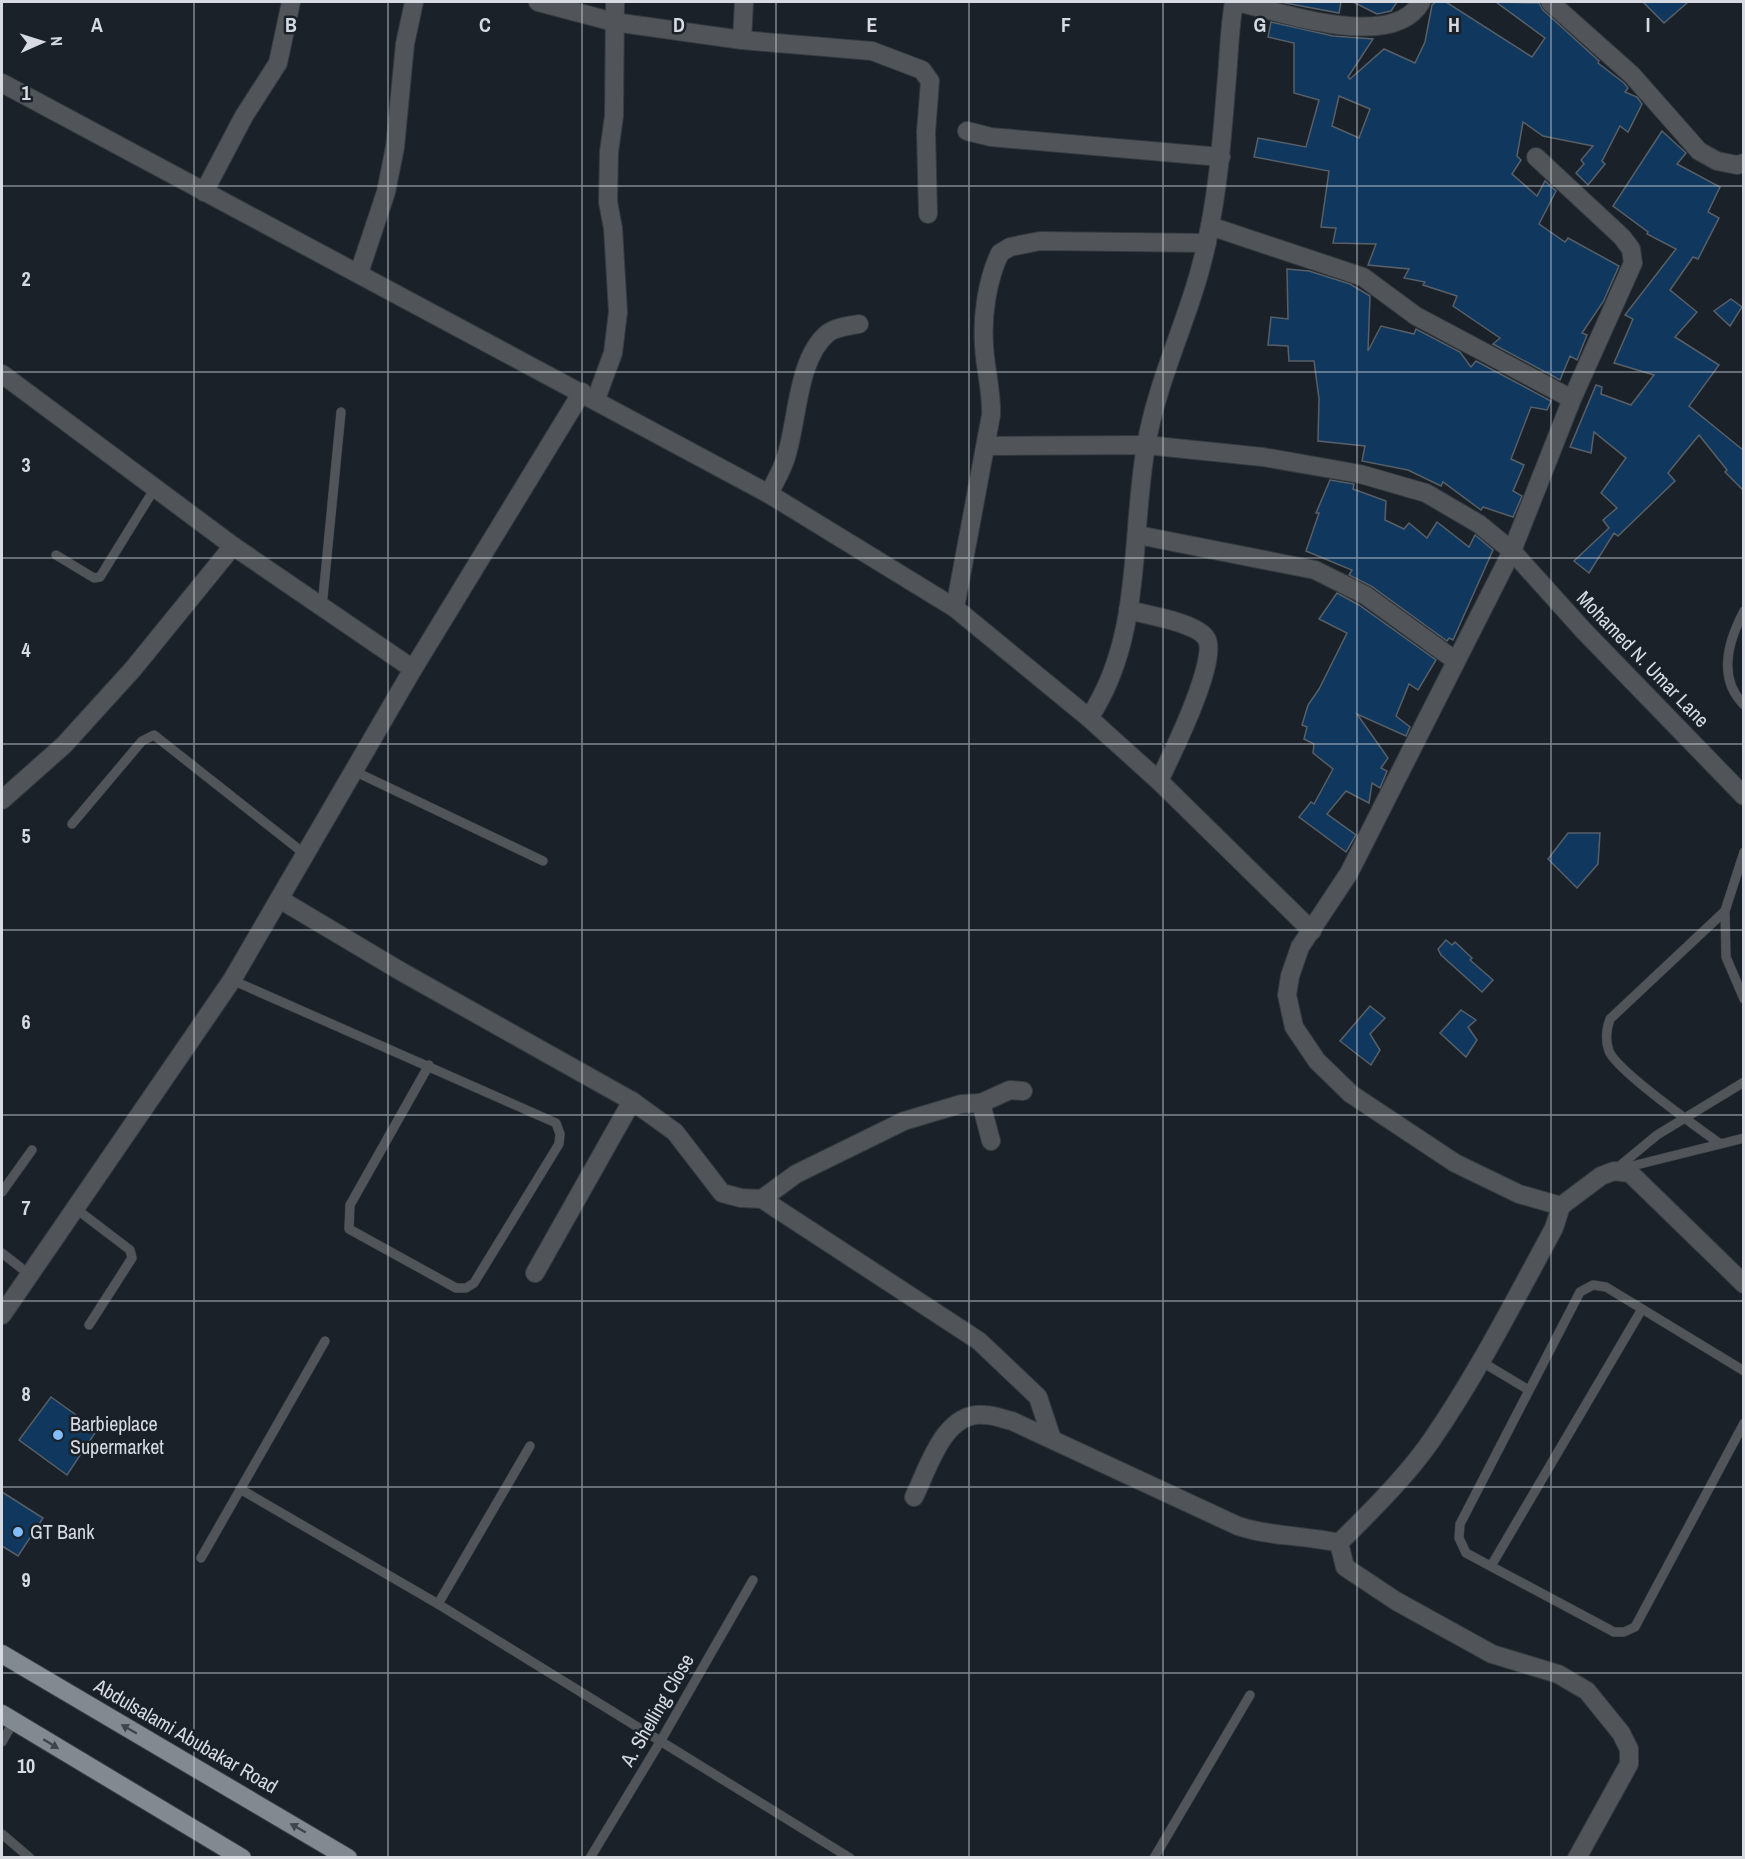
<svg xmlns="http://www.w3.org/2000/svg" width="1745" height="1859" font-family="'Archivo Narrow',sans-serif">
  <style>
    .building { fill: #10375d; stroke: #575f68; stroke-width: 1.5; fill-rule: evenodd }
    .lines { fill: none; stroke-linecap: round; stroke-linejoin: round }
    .lane-casing { stroke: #343b42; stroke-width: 10 }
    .street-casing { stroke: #343b42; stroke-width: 20 }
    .primary-casing { stroke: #343b42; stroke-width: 20 }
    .lane { stroke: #515559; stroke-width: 9 }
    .street { stroke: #515559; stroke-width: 18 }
    .primary { stroke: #828991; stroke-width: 18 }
    .oneway { fill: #3e454d }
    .grid { fill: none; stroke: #d7dbe1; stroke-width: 1.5; stroke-opacity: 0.55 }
    .poi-dot { fill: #82bcfa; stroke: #1a2128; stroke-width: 2 }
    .labels { text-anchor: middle; stroke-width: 5; stroke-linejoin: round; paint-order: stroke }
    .street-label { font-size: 20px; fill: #d7dbe1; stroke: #1a2128 }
    .poi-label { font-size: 20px; fill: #d7dbe1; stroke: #1a2128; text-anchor: start }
    .grid-label { font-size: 20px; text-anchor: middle; font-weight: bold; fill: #d7dbe1; stroke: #1a2128; stroke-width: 5; stroke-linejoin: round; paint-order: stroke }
  </style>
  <rect width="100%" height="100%" fill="#1a2128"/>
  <g class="building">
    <polygon points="1280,2 1341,2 1339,13"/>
    <polygon points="1353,2 1397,2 1391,11 1377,14"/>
    <path d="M1436,2h10l86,55 13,-19 -49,-36 43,1 4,7 56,51 -1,2 26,20 4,5 -3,4 12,5 5,7 -14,28 -8,-6 -18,35 3,3 -17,21 -12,-12 8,-9 -3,-4 12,-14 -50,-10 -20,-14 -6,34 4,4 -9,14 25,22 8,-15 11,10 -17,33 26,18 3,-4 51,28 -16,36 -21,31 5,2 -10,25 -7,-4 -10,24 -67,-36 7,-6 -47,-32 4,-10 -34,-11 2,-3 -21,-4 5,-9 -41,-4 8,-21 -43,-1 3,-15 -15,-1 8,-56 -75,-14 4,-19 48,9 13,-47 -25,-7v-50l-26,-6 3,-15 62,14 40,3 -25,38 2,2 34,-30 31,14 10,-21 7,-37zM1339,96l31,13 -11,29 -27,-12z"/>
    <polygon points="1643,2 1688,2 1664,23"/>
    <polygon points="1662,131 1686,153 1677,164 1720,187 1708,212 1719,218 1698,259 1693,257 1670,290 1697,312 1675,337 1719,365 1689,406 1743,450 1743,490 1725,472 1727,470 1699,435 1668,473 1675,481 1618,536 1614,533 1589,573 1574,561 1609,528 1603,520 1617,508 1601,493 1626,458 1594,432 1591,453 1570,447 1596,385 1602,387 1601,394 1631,405 1654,375 1614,363 1633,319 1625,315 1676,249 1647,234 1648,232 1613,206"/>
    <polygon points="1287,269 1309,271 1350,284 1370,296 1368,351 1381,326 1414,334 1416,329 1460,352 1471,367 1476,361 1551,401 1547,410 1531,407 1511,459 1524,465 1513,491 1522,496 1513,517 1483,507 1481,510 1443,482 1441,486 1408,470 1362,461 1365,446 1318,441 1319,399 1314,361 1289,361 1288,346 1268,345 1271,317 1288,319"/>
    <polygon points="1731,299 1742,307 1730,326 1714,311"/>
    <polygon points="1330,480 1354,484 1353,489 1386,501 1385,520 1404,529 1409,523 1427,538 1437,522 1469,547 1475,535 1493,550 1453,640 1449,638 1447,641 1371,586 1349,575 1352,570 1306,551 1319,513 1316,513"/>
    <polygon points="1337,593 1359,605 1436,660 1418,690 1409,684 1396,716 1410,727 1406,736 1357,714 1388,758 1381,768 1387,771 1380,788 1372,783 1369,803 1346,791 1327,814 1356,835 1346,852 1299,817 1311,802 1314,804 1333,769 1313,753 1314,744 1304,739 1307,727 1302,725 1308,705 1319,689 1347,633 1319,619"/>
    <polygon points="1568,833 1600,833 1598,864 1577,888 1548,859"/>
    <polygon points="1446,940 1452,945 1455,942 1472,958 1470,960 1493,980 1482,992 1441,955 1438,949"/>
    <polygon points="1370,1006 1385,1018 1370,1034 1380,1050 1371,1065 1340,1041"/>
    <polygon points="1461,1010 1476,1020 1468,1027 1477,1040 1466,1057 1440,1033"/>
    <polygon points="51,1397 97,1430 67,1475 19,1440"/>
    <polygon points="2,1492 43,1518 18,1556 2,1546"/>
  </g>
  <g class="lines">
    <defs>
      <g id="lane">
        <polyline points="56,555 94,578 100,577 155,488"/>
        <polyline points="322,607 341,412"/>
        <path d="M1744,611c-16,30 -27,67 0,94"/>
        <polyline points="354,771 543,861"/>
        <polyline points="72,824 142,741 154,735 306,855"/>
        <polyline points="1744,852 1725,911 1726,957 1744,999"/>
        <polyline points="232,980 556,1123 560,1134 559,1144 474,1283 466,1288 456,1288 349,1229 350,1205 429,1065"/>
        <path d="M1719,1143c-21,-15 -103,-73 -110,-92 -4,-11 -3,-21 1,-32l115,-108"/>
        <polyline points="1624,1168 1744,1138"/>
        <polyline points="1616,1169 1657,1135 1744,1082"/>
        <polyline points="2,1192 32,1150"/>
        <polyline points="75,1208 130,1250 132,1258 89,1325"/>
        <polyline points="2,1253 30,1275"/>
        <polyline points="1482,1362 1527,1389"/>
        <polyline points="1744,1371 1606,1287 1593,1285 1580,1292 1460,1524 1459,1538 1466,1553 1614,1632 1624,1632 1635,1627 1744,1423"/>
        <polyline points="240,1489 438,1604 850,1858"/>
        <polyline points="201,1558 325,1341"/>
        <polyline points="1491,1566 1642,1309"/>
        <polyline points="438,1604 530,1446"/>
        <polyline points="2,1742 14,1721"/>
        <polyline points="2,1834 30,1858"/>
        <polyline points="590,1858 660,1742 753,1580"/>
        <polyline points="1154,1858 1250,1695"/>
      </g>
      <g id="street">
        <polyline points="538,2 614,22 742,40 872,51 922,70 930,81 926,132 928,214"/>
        <path d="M1237,2c44,10 156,50 184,0"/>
        <polyline points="1550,2 1632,75 1699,151 1717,161 1737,165 1744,163"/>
        <polyline points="742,40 744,2"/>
        <polyline points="2,83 769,494 955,608 1089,718 1159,781 1312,931"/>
        <polyline points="967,131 991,137 1221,157"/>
        <polyline points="1536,157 1622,237 1631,249 1633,263 1572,399 1512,551 1349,873 1300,947 1290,976 1287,995 1294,1027 1317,1061 1351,1094 1455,1163 1519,1194 1561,1206"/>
        <polyline points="204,192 244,116 278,63 291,2"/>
        <polyline points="1210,226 1363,277 1416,316 1572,399"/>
        <polyline points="359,273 386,192 395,147 405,44 414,2"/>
        <polyline points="2,374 233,546 413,669"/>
        <polyline points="596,399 613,353 618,312 613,228 608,202 609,152 614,116 615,2"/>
        <polyline points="987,446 1146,445 1263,457 1360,474 1426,493 1479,524 1512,551 1584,631 1744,796"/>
        <path d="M769,494c5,-11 12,-22 16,-34 13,-36 11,-101 43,-127 8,-6 21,-7 31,-9"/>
        <polyline points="1138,535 1315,570 1365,595 1456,661"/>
        <path d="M955,608l36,-193c1,-24 -6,-46 -7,-70 -2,-29 3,-65 16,-92l10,-6 30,-6 167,2"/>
        <path d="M1128,610c18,5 68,12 78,28 14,20 -36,120 -47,143"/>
        <path d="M1089,718c54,-81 41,-180 57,-272 12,-71 47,-135 61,-205 11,-51 15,-102 19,-153 3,-29 3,-58 8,-86"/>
        <polyline points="2,800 64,745 133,669 233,546"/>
        <polyline points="281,900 402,972 632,1101 675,1132 722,1193 741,1198 762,1199 796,1174 904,1121 961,1104 981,1103 991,1141"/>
        <polyline points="981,1103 1010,1090 1023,1091"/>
        <polyline points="762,1199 979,1341 1038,1397 1052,1439"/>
        <polyline points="535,1273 632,1101"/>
        <polyline points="2,1315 232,980 413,669 582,392"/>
        <path d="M914,1497c14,-28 30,-87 71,-82 9,0 18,4 27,6l226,105c33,11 67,9 101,17"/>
        <path d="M1339,1543c32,-32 66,-65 92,-102 46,-67 84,-141 123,-213l7,-22 40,-30 13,-5 16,2 114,111"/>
        <polyline points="1339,1543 1345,1567 1396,1601 1492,1654 1558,1674 1587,1691 1621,1733 1629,1749 1629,1764 1577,1858"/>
      </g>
      <g id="primary">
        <polyline points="2,1654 348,1858"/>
        <polyline points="2,1714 242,1858"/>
      </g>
    </defs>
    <use href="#lane" class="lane-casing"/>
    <use href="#street" class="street-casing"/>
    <use href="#primary" class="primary-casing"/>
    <use href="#lane" class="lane"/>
    <use href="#street" class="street"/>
    <use href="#primary" class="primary"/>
  </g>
  <defs><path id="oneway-solid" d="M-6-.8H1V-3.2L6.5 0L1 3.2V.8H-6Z" transform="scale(1.5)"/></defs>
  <g class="oneway">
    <use href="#oneway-solid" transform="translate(129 1729) rotate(-150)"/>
    <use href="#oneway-solid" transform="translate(51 1744) rotate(32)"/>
    <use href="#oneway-solid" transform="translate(298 1828) rotate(-150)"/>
  </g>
  <path class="grid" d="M194,2v1856M388,2v1856M582,2v1856M776,2v1856M969,2v1856M1163,2v1856M1357,2v1856M1551,2v1856M2,186h1742M2,372h1742M2,558h1742M2,744h1742M2,930h1742M2,1115h1742M2,1301h1742M2,1487h1742M2,1673h1742"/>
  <g class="poi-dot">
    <circle cx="58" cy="1435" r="6"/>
    <circle cx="18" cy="1532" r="6"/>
  </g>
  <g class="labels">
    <g class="street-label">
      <text transform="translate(1643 659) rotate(46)" y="7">Mohamed N. Umar Lane</text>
      <text transform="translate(657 1710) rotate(-60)" y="7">A. Shelling Close</text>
      <text transform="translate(186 1736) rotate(30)" y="7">Abdulsalami Abubakar Road</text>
    </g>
    <g class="poi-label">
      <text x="70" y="1431">Barbieplace<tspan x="70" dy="23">Supermarket</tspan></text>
      <text x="30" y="1539">GT Bank</text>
    </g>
  </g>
  <g class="grid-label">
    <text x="97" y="32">A</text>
    <text x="291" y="32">B</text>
    <text x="485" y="32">C</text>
    <text x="679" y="32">D</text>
    <text x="872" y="32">E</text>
    <text x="1066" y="32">F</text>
    <text x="1260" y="32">G</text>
    <text x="1454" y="32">H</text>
    <text x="1648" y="32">I</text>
    <text x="26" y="100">1</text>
    <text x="26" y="286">2</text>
    <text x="26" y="472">3</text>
    <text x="26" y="657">4</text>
    <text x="26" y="843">5</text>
    <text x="26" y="1029">6</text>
    <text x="26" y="1215">7</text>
    <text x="26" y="1401">8</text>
    <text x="26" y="1587">9</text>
    <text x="26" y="1773">10</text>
  </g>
  <rect width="1745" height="1859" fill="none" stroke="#d7dbe1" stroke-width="6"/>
  <g transform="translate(42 42) rotate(87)" stroke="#1a2128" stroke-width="4.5" paint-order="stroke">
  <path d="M0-4.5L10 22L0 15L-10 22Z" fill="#d7dbe1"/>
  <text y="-9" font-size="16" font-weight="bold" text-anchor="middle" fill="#d7dbe1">N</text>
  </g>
</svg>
